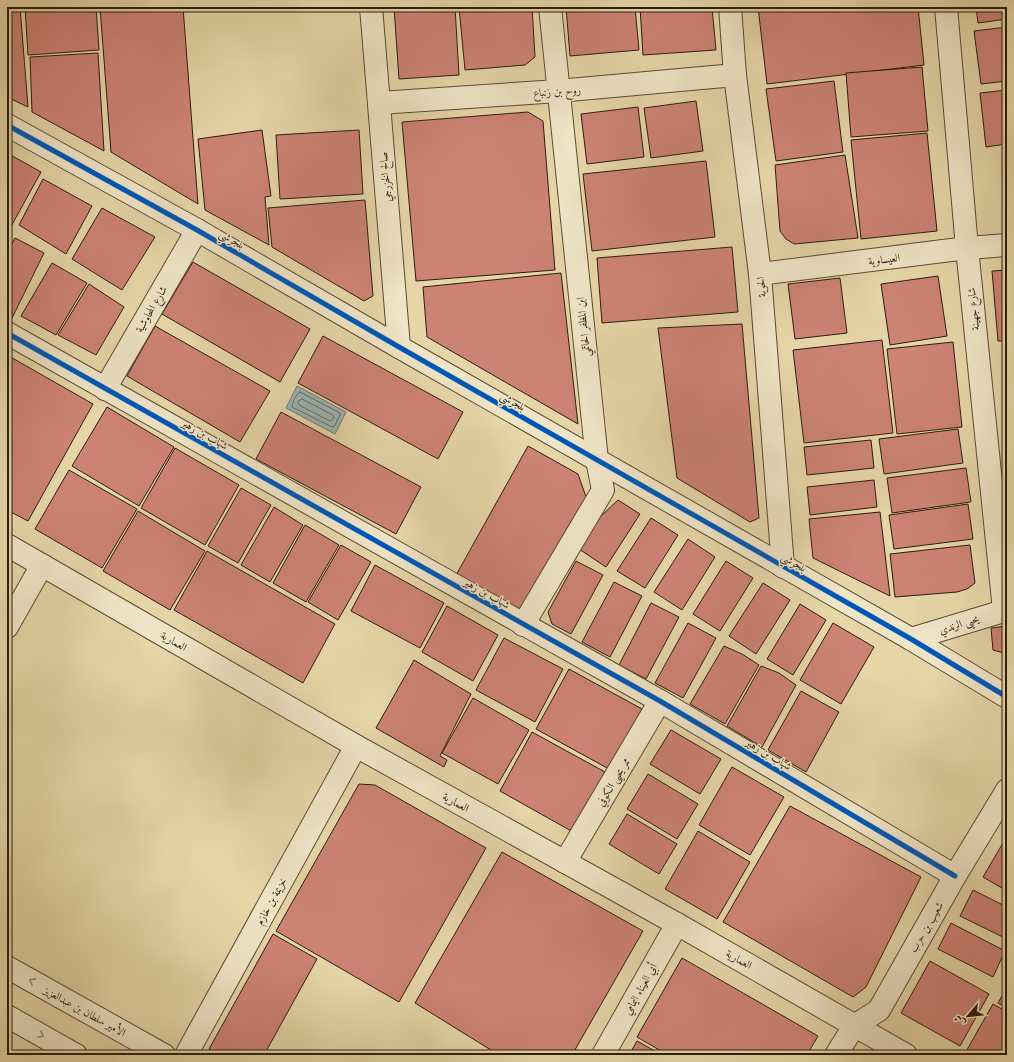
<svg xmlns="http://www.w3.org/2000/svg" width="1014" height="1062" font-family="'Libre Caslon Text',Amiri,serif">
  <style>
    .water { fill: #9cb5b4; stroke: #707872 }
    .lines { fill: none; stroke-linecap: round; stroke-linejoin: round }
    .shore { stroke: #646861; stroke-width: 1 }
    .building { fill: #cc8275; stroke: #2d1c0e }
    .minor-casing { stroke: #5b4a34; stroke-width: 24 }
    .minor { stroke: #eee4c6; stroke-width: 22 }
    .cycleway-casing { stroke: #eee4c6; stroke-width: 8 }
    .cycleway { stroke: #0057b8; stroke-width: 5 }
    .oneway { stroke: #978a73 }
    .labels { text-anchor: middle; stroke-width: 3; stroke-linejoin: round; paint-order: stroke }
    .street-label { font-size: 11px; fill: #2d1c0e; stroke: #eee4c6 }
  </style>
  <rect width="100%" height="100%" fill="#e5d5a7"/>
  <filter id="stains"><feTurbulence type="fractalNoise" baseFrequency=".005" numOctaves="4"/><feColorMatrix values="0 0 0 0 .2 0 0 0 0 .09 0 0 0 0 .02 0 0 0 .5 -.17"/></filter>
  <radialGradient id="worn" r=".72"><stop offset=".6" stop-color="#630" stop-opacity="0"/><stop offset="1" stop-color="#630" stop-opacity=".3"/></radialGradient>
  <polygon class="water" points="297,386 346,412 335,434 286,408"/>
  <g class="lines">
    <g class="shore">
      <path d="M300,392l40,21v2l-6,12h-2l-40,-20c0,-4 4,-13 8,-15z"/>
      <polygon points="302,399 333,415 334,417 332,420 330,421 299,405 298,402"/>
    </g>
  </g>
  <g class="building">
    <polygon points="7,7 20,7 28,107 7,97"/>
    <polygon points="25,7 96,7 99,50 28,55"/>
    <polygon points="100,7 183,7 198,204 111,152"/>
    <polygon points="394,7 455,7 459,75 399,79"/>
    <polygon points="459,7 532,7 535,57 525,65 465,70"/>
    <polygon points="566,7 635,7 639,50 570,56"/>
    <polygon points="640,7 712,7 716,50 643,55"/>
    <polygon points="758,7 918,7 924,65 767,84"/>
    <polygon points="976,7 1007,7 1007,19 978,23"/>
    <polygon points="1007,27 1007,81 981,84 974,31"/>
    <polygon points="98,53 104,151 32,112 30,57"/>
    <polygon points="922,67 928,131 851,137 846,73"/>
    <polygon points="834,81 843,152 776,161 766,89"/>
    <polygon points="1007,90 1007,144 986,147 980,93"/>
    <polygon points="696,101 703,151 651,158 644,108"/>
    <polygon points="638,107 644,157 587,164 581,114"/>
    <polygon points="528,112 543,121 555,270 416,281 402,122"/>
    <polygon points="262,130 271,196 265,197 269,245 205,210 198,139"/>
    <polygon points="359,130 363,194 280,199 276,135"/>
    <polygon points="927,133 937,231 861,239 851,140"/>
    <polygon points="7,153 41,172 8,232 7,231"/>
    <polygon points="845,155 858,238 794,244 786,239 780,231 775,165"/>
    <polygon points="706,161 715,237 592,251 583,174"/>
    <polygon points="43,179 92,206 66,254 19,225"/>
    <polygon points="365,200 373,296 364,301 272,247 268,208"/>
    <polygon points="102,208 155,237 122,290 72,259"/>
    <polygon points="15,238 44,253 12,318 7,316 7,253"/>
    <polygon points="732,247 738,312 602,323 597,258"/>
    <polygon points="193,262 310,329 280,382 162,314"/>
    <polygon points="52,263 87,283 56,335 21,316"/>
    <polygon points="1007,270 1007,341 998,341 992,271"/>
    <polygon points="561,273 578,424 427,337 423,287"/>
    <polygon points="938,276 947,336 890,345 881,284"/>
    <polygon points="840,278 847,333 795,339 788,284"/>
    <polygon points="89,284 124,307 96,355 58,335"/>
    <polygon points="742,324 759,518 750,522 677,478 658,328"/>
    <polygon points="155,326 270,391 240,442 127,376"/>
    <polygon points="323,336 463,412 438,459 298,383"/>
    <polygon points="882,340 893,433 804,443 793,350"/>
    <polygon points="953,342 962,427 897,434 887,349"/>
    <polygon points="7,355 93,404 28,521 7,510"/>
    <polygon points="107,407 174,447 139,506 72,466"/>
    <polygon points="281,412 421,487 396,534 256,459"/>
    <polygon points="958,429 963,463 884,474 879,439"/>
    <polygon points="871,440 874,468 807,475 804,447"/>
    <polygon points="528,446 578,474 586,497 521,613 455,577"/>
    <polygon points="175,448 239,485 205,545 141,508"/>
    <polygon points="966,468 971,502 892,513 887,478"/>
    <polygon points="69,470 137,509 102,568 35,529"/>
    <polygon points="874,480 877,507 810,515 807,487"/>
    <polygon points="241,488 271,505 238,563 208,546"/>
    <polygon points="618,500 640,514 606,567 579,549 599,518"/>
    <polygon points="968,504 973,539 894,549 889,515"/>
    <polygon points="274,507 303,525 270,582 241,565"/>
    <polygon points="138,511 205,551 170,610 103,571"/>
    <polygon points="880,512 890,596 813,558 809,519"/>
    <polygon points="651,518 678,535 645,588 617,571"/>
    <polygon points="305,525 339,545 306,602 273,583"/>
    <polygon points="688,539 715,557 682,610 654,592"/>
    <polygon points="341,545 371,562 338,620 308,602"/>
    <polygon points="970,545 975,583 967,589 957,592 895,597 890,554"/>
    <polygon points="207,551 335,624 303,683 174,610"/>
    <polygon points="576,561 603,575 571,634 552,624 548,612"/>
    <polygon points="726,561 753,578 720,631 693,614"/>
    <polygon points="375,565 444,603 420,648 351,611"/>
    <polygon points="614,582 642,596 610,657 582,642"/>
    <polygon points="763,583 790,600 756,654 729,636"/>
    <polygon points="651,603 679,617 646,679 619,665"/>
    <polygon points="800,604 826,620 793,675 767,659"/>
    <polygon points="447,606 498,635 473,681 422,652"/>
    <polygon points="688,623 716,638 683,698 655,683"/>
    <polygon points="833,623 874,647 841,704 800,680"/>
    <polygon points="1007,626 1007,654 993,650 991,628"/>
    <polygon points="504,638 563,669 535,722 476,690"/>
    <polygon points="724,646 742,654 759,665 725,724 690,704"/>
    <polygon points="414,660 471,694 440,756 447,760 444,767 376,728"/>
    <polygon points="761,666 779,673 796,685 762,747 727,726"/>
    <polygon points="569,669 642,709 609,769 536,729"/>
    <polygon points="801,691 839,712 806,772 768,750"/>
    <polygon points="473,698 529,730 498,784 442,753"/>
    <polygon points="671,730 721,759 700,794 650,764"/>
    <polygon points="532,732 605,772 573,832 500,791"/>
    <polygon points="732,767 784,797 750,855 699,825"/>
    <polygon points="648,774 698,804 677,839 627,809"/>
    <polygon points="359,784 375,785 486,848 399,1002 276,931"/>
    <polygon points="790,806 921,877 866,987 853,997 723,922"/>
    <polygon points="627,814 677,844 659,874 609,844"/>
    <polygon points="698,831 750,862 717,919 665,889"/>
    <polygon points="1007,836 1007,891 983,877"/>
    <polygon points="502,852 643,931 572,1055 499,1055 415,1003"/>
    <polygon points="973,890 1007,907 1007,939 960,916"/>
    <polygon points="951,923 1005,951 993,977 938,949"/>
    <polygon points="273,934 317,959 264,1055 220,1055 209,1049"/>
    <polygon points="682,958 818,1036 807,1055 668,1055 637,1037"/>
    <polygon points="930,961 989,994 960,1046 901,1013"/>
    <polygon points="1007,987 1007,1008 998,1003"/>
    <polygon points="993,1004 1007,1012 1007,1055 964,1055"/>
    <polygon points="637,1041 662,1055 629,1055"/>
  </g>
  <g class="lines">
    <defs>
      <g id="minor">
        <polyline points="371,7 399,347"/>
        <polyline points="730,7 735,75 760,274 783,567"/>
        <polyline points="946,7 967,248 1004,610"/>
        <polyline points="379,103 558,91 735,75"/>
        <polyline points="7,125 197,230 399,347 911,639 1007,697"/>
        <polyline points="760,274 967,248 1007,245"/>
        <polyline points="7,333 660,701 955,876"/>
        <polyline points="105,389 197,230"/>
        <polyline points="7,545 356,746 677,924 906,1055"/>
        <polyline points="523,625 603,490 597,460 550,7"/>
        <polyline points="7,627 42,565"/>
        <polyline points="911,639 1007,610"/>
        <polyline points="565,862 660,701"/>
        <polyline points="7,967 164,1055"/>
        <polyline points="7,1016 76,1055"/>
        <polyline points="186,1055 356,746"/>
        <polyline points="603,1055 677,924"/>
        <polyline points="836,1055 854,1026 879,1010 955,876 1007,790"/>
      </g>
    </defs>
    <use href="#minor" class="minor-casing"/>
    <use href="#minor" class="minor"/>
    <defs>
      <g id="cycleway">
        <polyline points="7,125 197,230 399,347 911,639 1007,697"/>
        <polyline points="7,333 660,701 955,876"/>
      </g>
    </defs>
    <use href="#cycleway" class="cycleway-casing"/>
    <use href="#cycleway" class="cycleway"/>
  </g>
  <defs><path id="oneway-chevron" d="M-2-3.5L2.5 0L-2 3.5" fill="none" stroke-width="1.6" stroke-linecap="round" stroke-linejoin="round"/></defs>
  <g class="oneway">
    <use href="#oneway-chevron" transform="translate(32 981) rotate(-151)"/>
    <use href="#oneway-chevron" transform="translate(41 1035) rotate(30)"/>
  </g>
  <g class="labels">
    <g class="street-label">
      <text transform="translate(557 91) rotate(-4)" y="4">روح بن زنباع</text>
      <text transform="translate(385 177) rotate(-95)" y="4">صالح الخزرجي</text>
      <text transform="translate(232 239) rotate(30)" y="4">بلجرشي</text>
      <text transform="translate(884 259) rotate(-7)" y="4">العيساوية</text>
      <text transform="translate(761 287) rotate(-95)" y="4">الحوية</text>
      <text transform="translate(151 309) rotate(-60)" y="4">شارع المحاوشية</text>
      <text transform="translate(973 309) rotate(-96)" y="4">شارع جهينة</text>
      <text transform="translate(583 327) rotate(-96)" y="4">ابن المظفر الحاتمي</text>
      <text transform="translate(513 401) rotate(29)" y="4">بلجرشي</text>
      <text transform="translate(205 434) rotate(29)" y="4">شهاب بن زهير</text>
      <text transform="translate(794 562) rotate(30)" y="4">بلجرشي</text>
      <text transform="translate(487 593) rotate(29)" y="4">شهاب بن زهير</text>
      <text transform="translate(959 624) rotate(-18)" y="4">يحيى الرندي</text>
      <text transform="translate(174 641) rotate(30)" y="4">العمارية</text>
      <text transform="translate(769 754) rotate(31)" y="4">شهاب بن زهير</text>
      <text transform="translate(613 782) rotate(-59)" y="4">ممر يحيى الكوفي</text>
      <text transform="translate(456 802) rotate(29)" y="4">العمارية</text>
      <text transform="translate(271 901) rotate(-61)" y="4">خزيمة بن خازم</text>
      <text transform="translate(926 927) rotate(-60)" y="4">شعيب بن حرب</text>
      <text transform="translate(739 959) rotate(30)" y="4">العمارية</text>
      <text transform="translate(640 989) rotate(-61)" y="4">أبي العيناء اليمامي</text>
      <text transform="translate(85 1011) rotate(29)" y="4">الأمير سلطان بن عبدالعزيز</text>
    </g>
  </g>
  <rect width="1014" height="1062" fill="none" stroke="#e5d5a7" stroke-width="24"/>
  <rect x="8" y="8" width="998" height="1046" fill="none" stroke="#2d1c0e" stroke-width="2"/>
  <rect x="12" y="12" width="990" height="1038" fill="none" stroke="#2d1c0e"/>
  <g transform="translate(968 1016) rotate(242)" stroke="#eee4c6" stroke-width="3" paint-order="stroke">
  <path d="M0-3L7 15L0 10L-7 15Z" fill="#2d1c0e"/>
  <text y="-6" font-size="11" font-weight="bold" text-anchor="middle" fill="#2d1c0e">ش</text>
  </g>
  <rect width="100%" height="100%" filter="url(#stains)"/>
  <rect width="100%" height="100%" fill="url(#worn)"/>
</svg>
